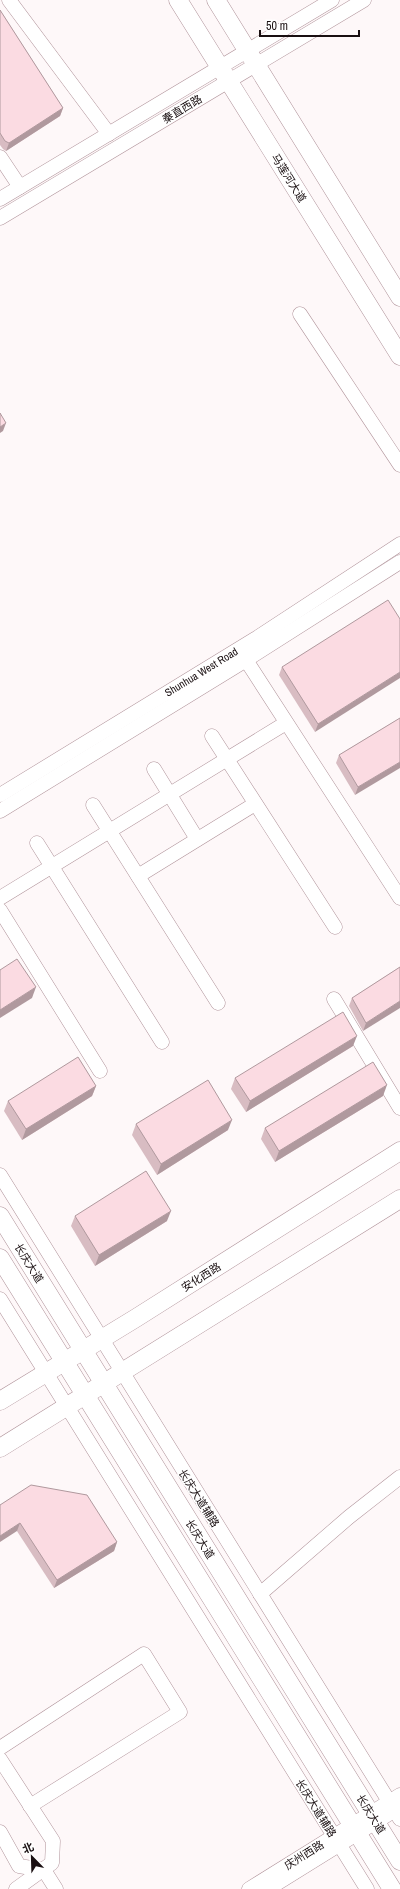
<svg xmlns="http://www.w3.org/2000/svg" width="400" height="1889" font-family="'Archivo Narrow','Noto Sans SC',sans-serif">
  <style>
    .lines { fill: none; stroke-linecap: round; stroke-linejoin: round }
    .minor-casing { stroke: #b1949b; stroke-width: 15 }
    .major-casing { stroke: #b1949b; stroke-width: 19 }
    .minor { stroke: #fff; stroke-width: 14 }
    .major { stroke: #fff; stroke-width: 18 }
    .wall { fill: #d8bcc2 }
    .shaded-wall { fill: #b0999e }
    .building { fill: #fbdbe2; stroke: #b0999e }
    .labels { text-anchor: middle; stroke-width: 3; stroke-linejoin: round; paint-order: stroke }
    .street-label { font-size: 11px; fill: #190f11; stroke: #fff }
  </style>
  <rect width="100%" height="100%" fill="#fef8f9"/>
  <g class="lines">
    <defs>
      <g id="minor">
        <polyline points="9,0 109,134"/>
        <polyline points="0,157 20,187"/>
        <polyline points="0,199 332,0"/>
        <polyline points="0,218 364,0"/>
        <polyline points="300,314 400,465"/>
        <polyline points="246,660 400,898"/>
        <polyline points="212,736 335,927"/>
        <polyline points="154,769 197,839"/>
        <path id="s1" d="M0,795l255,-156 145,-95"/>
        <polyline points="93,805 218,1003"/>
        <polyline points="0,811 246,660 400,562"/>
        <polyline points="37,843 162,1042"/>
        <polyline points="138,876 255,804"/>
        <polyline points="0,898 286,723"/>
        <polyline points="0,910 100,1071"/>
        <polyline points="334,999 400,1108"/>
        <polyline points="0,1175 400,1819"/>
        <polyline points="0,1299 367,1889"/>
        <polyline points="260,1594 349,1517 400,1477"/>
        <polyline points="0,1748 144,1654 180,1712 30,1806"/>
        <polyline points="0,1759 53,1841 52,1863 16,1889"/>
        <polyline points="0,1832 19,1866 44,1870 56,1889"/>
        <polyline points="249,1889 400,1795"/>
        <polyline points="268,1889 400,1807"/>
      </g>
      <g id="major">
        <polyline points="178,0 400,356"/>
        <polyline points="216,0 400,297"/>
        <polyline points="0,1216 400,1861"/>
        <polyline points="0,1258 392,1889"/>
        <polyline points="0,1401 136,1318 400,1151"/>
        <polyline points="0,1448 400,1199"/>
      </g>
    </defs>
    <use href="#minor" class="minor-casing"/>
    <use href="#major" class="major-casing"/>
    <use href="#minor" class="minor"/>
    <use href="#major" class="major"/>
  </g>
  <g class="wall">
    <polygon points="0,10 63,108 60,116 6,151 3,149 0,145"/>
    <polygon points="400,619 315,732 279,675 282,667"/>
    <polygon points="400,718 355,795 336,763 339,755"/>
    <polygon points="400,967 363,1031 349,1006 352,998"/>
    <polygon points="353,1046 246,1112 231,1089 235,1078"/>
    <polygon points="96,1086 92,1096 22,1140 4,1111 8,1101"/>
    <polygon points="383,1096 275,1162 261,1139 265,1128"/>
    <polygon points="136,1124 228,1130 157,1175 132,1135"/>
    <polygon points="75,1216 167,1221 95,1266 71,1226"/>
    <polygon points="0,1505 117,1542 114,1551 54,1588"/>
  </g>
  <g class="shaded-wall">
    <polygon points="63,108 60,116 6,151 9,143"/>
    <polygon points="6,423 3,431 0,433 0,427"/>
    <polygon points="400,672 400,678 315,732 318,724"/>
    <polygon points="400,762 400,768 355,795 358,787"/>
    <polygon points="36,987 32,998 0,1018 0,1010"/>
    <polygon points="400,1001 400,1008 363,1031 366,1023"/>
    <polygon points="357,1036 353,1046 246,1112 250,1101"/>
    <polygon points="387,1085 383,1096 275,1162 279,1151"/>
    <polygon points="96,1086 92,1096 22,1140 26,1129"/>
    <polygon points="232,1120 228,1130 157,1175 161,1164"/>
    <polygon points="171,1211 167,1221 95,1266 99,1255"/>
    <polygon points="20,1523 17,1531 0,1542 0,1536"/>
    <polygon points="117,1542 114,1551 54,1588 57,1580"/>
  </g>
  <g class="building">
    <polygon points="0,10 63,108 9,143 5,141 0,133"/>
    <polygon points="0,413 6,423 0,427"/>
    <polygon points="388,600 400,619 400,672 318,724 282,667"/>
    <polygon points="400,718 400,762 358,787 339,755"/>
    <polygon points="17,959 36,987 0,1010 0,970"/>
    <polygon points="400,967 400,1001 366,1023 352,998"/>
    <polygon points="343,1012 357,1036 250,1101 235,1078"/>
    <polygon points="78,1057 96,1086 26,1129 8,1101"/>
    <polygon points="373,1062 387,1085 279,1151 265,1128"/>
    <polygon points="208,1080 232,1120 161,1164 136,1124"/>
    <polygon points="146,1171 171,1211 99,1255 75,1216"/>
    <polygon points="31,1485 87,1495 117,1542 57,1580 20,1523 0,1536 0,1505"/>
  </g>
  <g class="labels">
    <g class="street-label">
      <text transform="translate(182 109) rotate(-31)" y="4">秦直西路</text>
      <text transform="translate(289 178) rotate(58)" y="4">马莲河大道</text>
      <text dy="4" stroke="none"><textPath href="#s1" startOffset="236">Shunhua West Road</textPath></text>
      <text transform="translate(29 1263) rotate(58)" y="4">长庆大道</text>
      <text transform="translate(201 1277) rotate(-32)" y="4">安化西路</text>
      <text transform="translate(199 1498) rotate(58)" y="4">长庆大道辅路</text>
      <text transform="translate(200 1539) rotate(58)" y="4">长庆大道</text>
      <text transform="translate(316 1808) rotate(58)" y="4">长庆大道辅路</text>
      <text transform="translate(371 1814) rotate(58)" y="4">长庆大道</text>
      <text transform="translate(304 1855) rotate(-32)" y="4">庆州西路</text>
    </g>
  </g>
  <g transform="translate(32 1857) rotate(337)" stroke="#ffffff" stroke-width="3" paint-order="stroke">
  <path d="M0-3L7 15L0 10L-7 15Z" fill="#190f11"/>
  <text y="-6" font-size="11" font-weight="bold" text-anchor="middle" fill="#190f11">北</text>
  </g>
  <path d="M260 30v6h99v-6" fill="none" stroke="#190f11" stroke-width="2"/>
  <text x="266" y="30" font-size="12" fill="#190f11" stroke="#ffffff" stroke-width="3" paint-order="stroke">50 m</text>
</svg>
